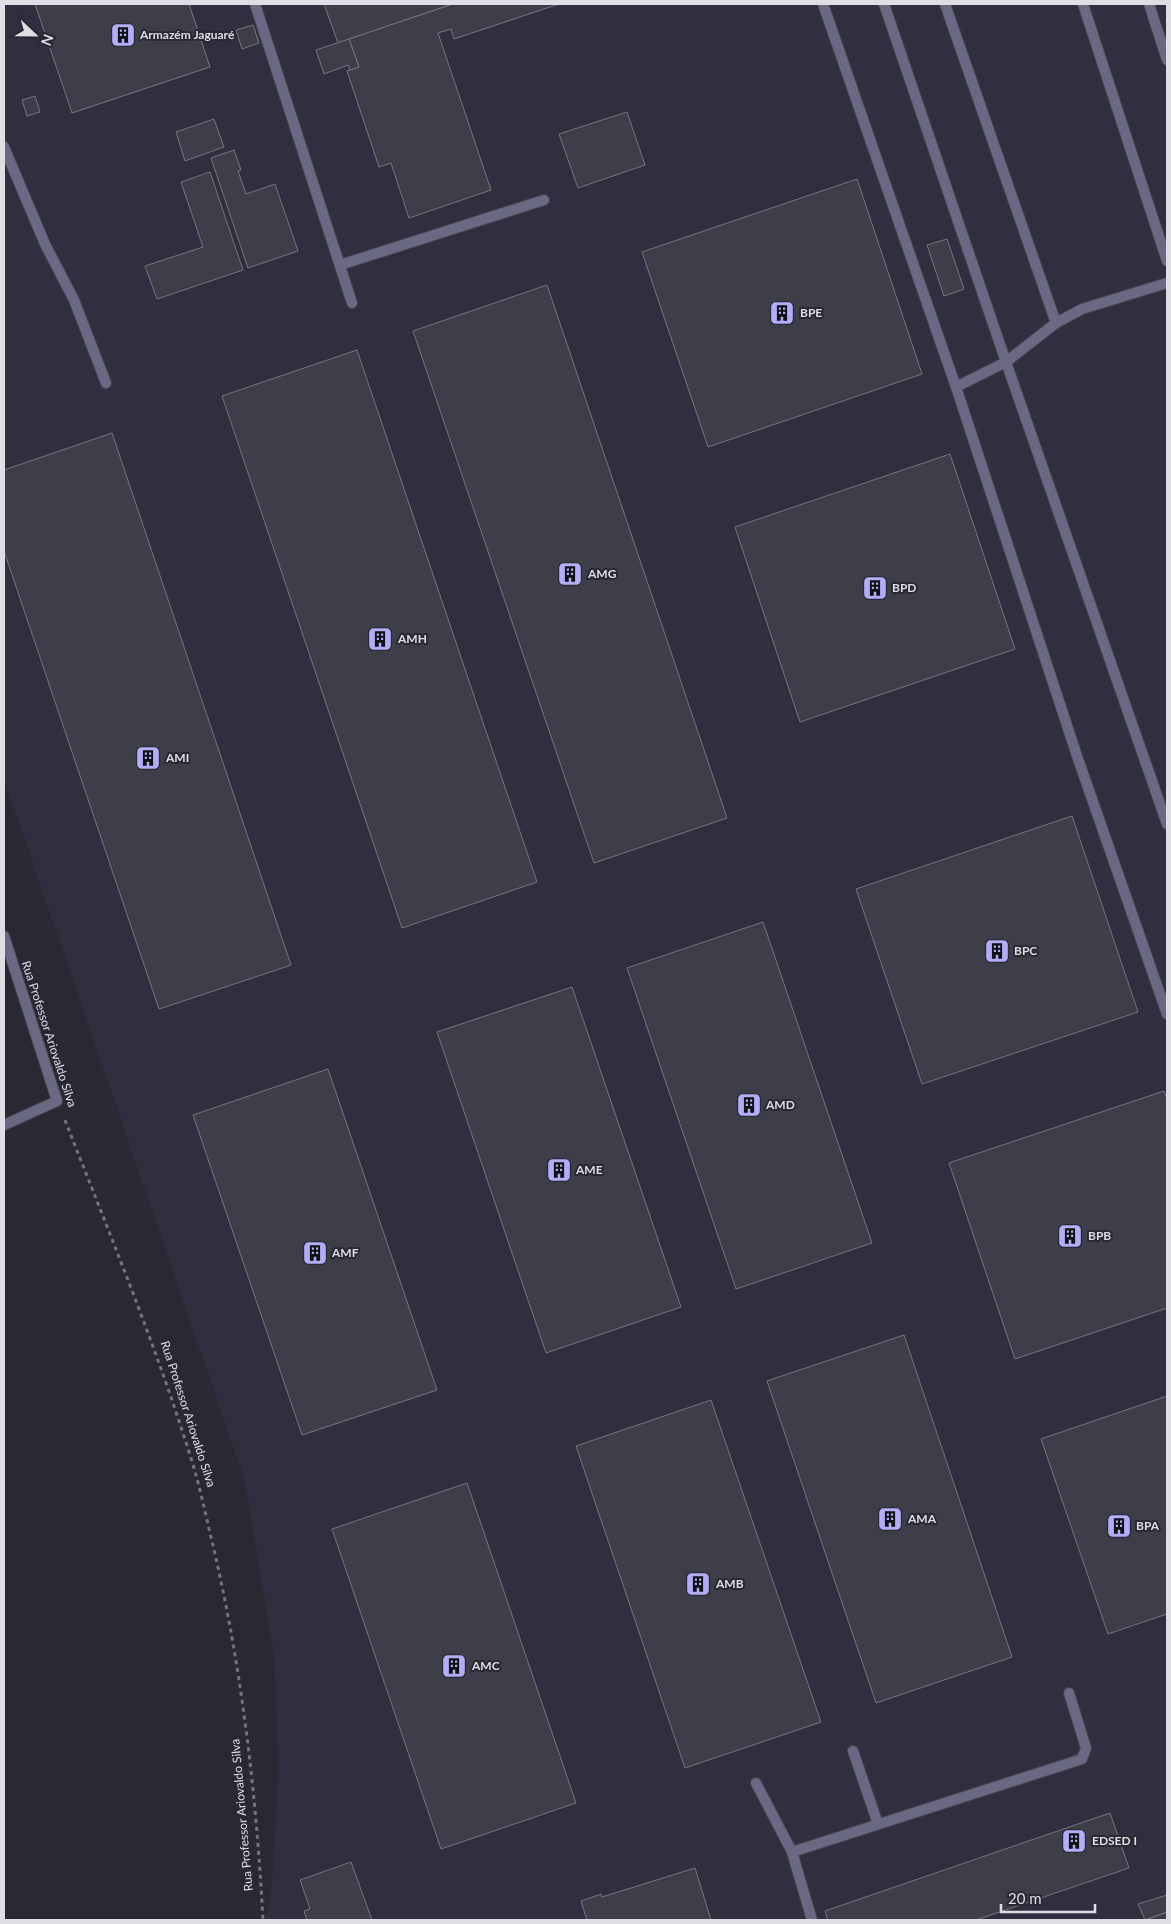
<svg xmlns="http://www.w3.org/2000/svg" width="1171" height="1924" font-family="Lato,sans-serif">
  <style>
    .built { fill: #302f3f }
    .building { fill: #3e3e49; stroke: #767582 }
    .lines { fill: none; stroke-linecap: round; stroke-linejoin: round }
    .service-casing { stroke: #46464f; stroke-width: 12 }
    .tertiary-casing { stroke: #46464f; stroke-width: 12 }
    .path { stroke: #74747c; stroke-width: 3; stroke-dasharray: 4 4; stroke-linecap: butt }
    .service { stroke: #6a6984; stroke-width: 10 }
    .tertiary { stroke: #6a6984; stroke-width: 10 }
    .labels { text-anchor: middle; stroke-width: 4; stroke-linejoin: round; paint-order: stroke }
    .poi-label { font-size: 12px; font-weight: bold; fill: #dedee5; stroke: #292933; text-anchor: start }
    .street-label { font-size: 12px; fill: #dedee5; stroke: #292933 }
  </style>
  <rect width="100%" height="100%" fill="#292933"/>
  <polygon class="built" points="4,4 1167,4 1167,1920 265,1920 271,1896 279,1769 274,1654 245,1481 4,779"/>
  <g class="building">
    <polygon points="35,4 189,4 210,67 72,113"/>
    <polygon points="324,4 453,4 338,43"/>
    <polygon points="453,4 559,4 454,39 451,29 438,33 491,190 409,218 391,163 379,167 347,71 359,67 349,39"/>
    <polygon points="253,25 259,43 242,49 236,30"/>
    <polygon points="349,39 359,67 350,70 348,65 324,74 316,50"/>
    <polygon points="35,96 40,112 27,116 22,100"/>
    <polygon points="627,112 645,165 578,188 559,134"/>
    <polygon points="214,119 224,147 185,161 176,132"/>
    <polygon points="234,150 241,170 238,171 246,194 275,184 298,251 248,268 211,158"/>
    <polygon points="210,172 243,270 157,299 145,266 203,247 181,182"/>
    <polygon points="857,179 922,374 708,447 642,252"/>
    <polygon points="947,239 964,289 944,296 927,245"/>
    <polygon points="547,285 727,818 594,863 413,331"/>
    <polygon points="357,350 537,882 402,928 222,396"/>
    <polygon points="112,433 291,965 159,1009 4,551 4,470"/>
    <polygon points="950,454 1015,649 800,722 735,527"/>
    <polygon points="1072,816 1138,1012 922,1084 856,889"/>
    <polygon points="763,922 872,1243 736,1289 627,968"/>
    <polygon points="572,987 681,1307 546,1353 437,1032"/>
    <polygon points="328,1069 437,1390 302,1435 193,1115"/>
    <polygon points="1164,1091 1167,1099 1167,1308 1015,1359 949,1163"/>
    <polygon points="904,1335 1012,1657 876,1703 767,1381"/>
    <polygon points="1167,1396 1167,1614 1108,1634 1041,1439"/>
    <polygon points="711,1400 821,1722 685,1768 576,1446"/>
    <polygon points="467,1483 576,1803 441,1849 332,1529"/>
    <polygon points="1110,1813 1129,1868 976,1920 828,1920 825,1911"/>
    <polygon points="351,1862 372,1920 307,1920 304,1911 310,1909 300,1880"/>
    <polygon points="695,1868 711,1920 587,1920 581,1901 601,1894 602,1897"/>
    <polygon points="1167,1895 1167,1912 1145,1920 1138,1904"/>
    <polygon points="1167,1912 1167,1920 1144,1920 1145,1920"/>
  </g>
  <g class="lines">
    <defs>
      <g id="service">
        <polyline points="255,4 352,303"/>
        <polyline points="823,4 956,387 1077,756 1167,1014"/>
        <polyline points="884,4 1006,362 1167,824"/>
        <polyline points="945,4 1056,323"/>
        <polyline points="1083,4 1167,261"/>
        <polyline points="1149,4 1167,60"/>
        <polyline points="4,147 45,244 74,300 106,383"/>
        <polyline points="340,265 544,200"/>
        <polyline points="956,387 1006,362 1056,323 1082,309 1167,283"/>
        <polyline points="853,1751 878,1824"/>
        <polyline points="756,1783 792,1852 812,1920"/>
        <polyline points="792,1852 1082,1759 1086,1748 1069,1693"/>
      </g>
      <polyline id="tertiary" points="4,936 57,1101 4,1125"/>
    </defs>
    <use href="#service" class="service-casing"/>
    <use href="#tertiary" class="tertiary-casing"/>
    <path class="path" d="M65,1120c45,115 93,230 129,348 6,21 11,43 16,65 31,127 46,257 53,387"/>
    <use href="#service" class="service"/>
    <use href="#tertiary" class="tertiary"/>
  </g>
  <defs>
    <symbol id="building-square" viewBox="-11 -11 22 22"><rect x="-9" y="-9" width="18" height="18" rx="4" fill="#b2adf9" stroke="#292933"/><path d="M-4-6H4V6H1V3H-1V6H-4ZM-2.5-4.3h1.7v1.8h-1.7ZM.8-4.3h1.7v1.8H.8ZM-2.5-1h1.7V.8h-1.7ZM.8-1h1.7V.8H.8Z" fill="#111"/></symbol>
  </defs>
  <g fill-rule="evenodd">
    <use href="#building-square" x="109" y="21" width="28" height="28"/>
    <use href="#building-square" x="768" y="299" width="28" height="28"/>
    <use href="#building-square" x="556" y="560" width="28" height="28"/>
    <use href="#building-square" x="861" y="574" width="28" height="28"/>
    <use href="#building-square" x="366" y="625" width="28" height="28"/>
    <use href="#building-square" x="134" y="744" width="28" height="28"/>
    <use href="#building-square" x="983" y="937" width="28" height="28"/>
    <use href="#building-square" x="735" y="1091" width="28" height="28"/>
    <use href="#building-square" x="545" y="1156" width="28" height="28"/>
    <use href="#building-square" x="1056" y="1222" width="28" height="28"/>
    <use href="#building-square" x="301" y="1239" width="28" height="28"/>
    <use href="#building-square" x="876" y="1505" width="28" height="28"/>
    <use href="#building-square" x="1105" y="1512" width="28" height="28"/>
    <use href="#building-square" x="684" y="1570" width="28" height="28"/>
    <use href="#building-square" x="440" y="1652" width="28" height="28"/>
    <use href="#building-square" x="1060" y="1827" width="28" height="28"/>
  </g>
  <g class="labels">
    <g class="poi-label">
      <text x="140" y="39">Armazém Jaguaré</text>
      <text x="800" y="317">BPE</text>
      <text x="588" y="578">AMG</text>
      <text x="892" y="592">BPD</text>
      <text x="398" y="643">AMH</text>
      <text x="166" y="762">AMI</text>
      <text x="1014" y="955">BPC</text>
      <text x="766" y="1109">AMD</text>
      <text x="576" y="1174">AME</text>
      <text x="1088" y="1240">BPB</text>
      <text x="332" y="1257">AMF</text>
      <text x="908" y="1523">AMA</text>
      <text x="1136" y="1530">BPA</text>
      <text x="716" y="1588">AMB</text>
      <text x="472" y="1670">AMC</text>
      <text x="1092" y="1845">EDSED I</text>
    </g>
    <g class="street-label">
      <text transform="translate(49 1034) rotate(72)" y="4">Rua Professor Ariovaldo Silva</text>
      <text transform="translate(188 1414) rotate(72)" y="4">Rua Professor Ariovaldo Silva</text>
      <text transform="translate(242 1815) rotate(-95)" y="4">Rua Professor Ariovaldo Silva</text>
    </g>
  </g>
  <rect width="1171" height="1924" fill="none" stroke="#dedee5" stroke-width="10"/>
  <g transform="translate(35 35) rotate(112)" stroke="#292933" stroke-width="4" paint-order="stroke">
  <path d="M0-4L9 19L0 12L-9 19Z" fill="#dedee5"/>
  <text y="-8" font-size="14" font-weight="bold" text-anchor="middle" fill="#dedee5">N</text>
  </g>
  <path d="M1001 1904v8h94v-8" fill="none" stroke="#dedee5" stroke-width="2.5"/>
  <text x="1008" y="1904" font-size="15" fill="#dedee5" stroke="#292933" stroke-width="4" paint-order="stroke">20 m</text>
</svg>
